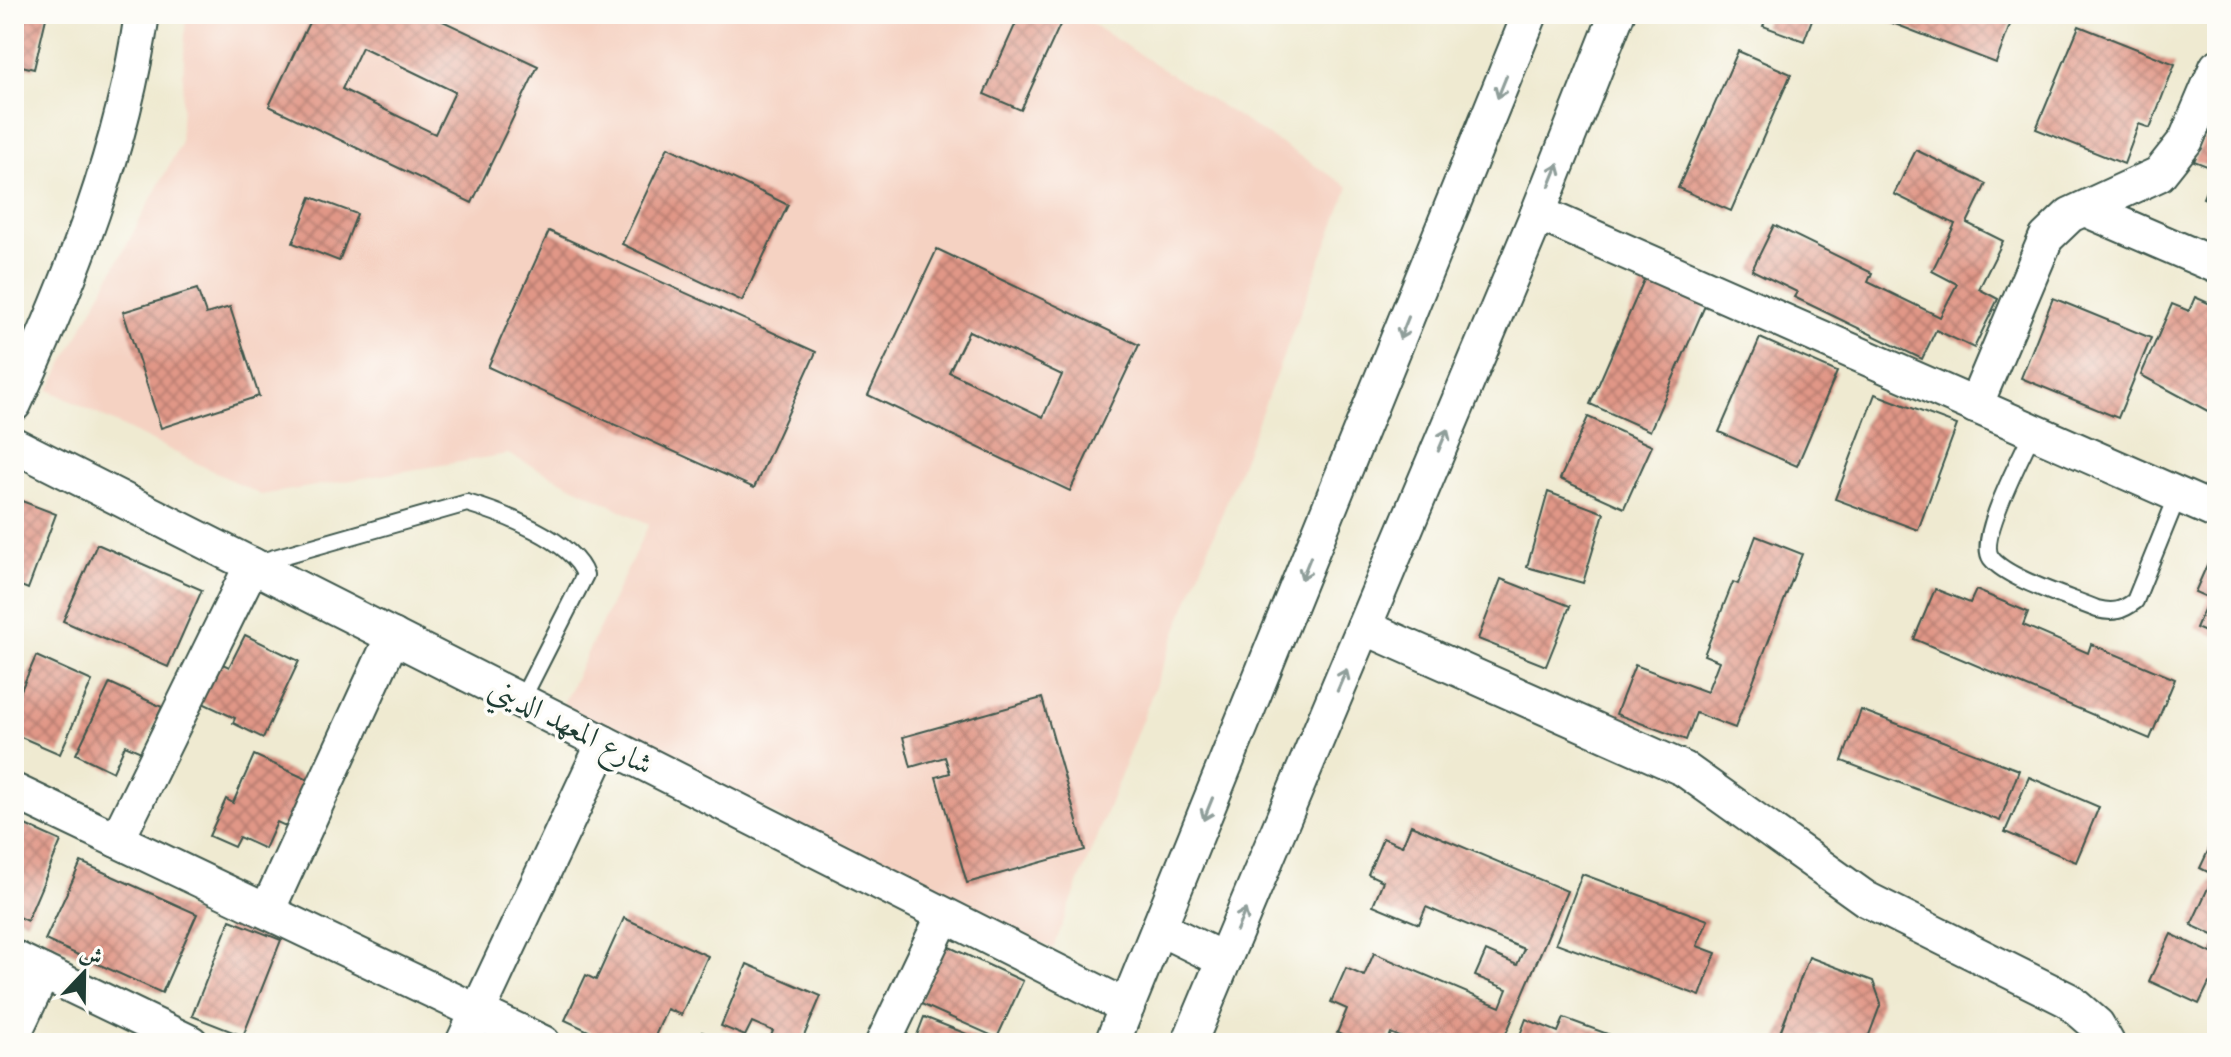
<svg xmlns="http://www.w3.org/2000/svg" width="2231" height="1057" font-family="'Old Standard TT',Amiri,serif">
  <style>
    .built { fill: #f5d2c2 }
    .building { fill: url(#building-cross-hatch); fill-rule: evenodd }
    .lines { fill: none; stroke-linecap: round; stroke-linejoin: round }
    .lane-casing { stroke: #3e574c; stroke-width: 20 }
    .street-casing { stroke: #3e574c; stroke-width: 38 }
    .lane { stroke: #fff; stroke-width: 16 }
    .street { stroke: #fff; stroke-width: 34 }
    .oneway { stroke: #8f9e9a }
    .labels { text-anchor: middle; stroke-width: 7; stroke-linejoin: round; paint-order: stroke }
    .street-label { font-size: 30px; fill: #1f3d34; stroke: #fdfcf7 }
  </style>
  <defs>
    <pattern id="building-cross-hatch" width="8" height="8" patternUnits="userSpaceOnUse" patternTransform="scale(2)"><rect width="8" height="8" fill="#e19787"/><path d="M0 0l8 8M0 8l8-8" fill="none" stroke="#b67c6f"/></pattern>
  </defs>
  <rect width="100%" height="100%" fill="#fdfcf7"/>
  <filter id="ink" filterUnits="userSpaceOnUse"><feTurbulence type="fractalNoise" baseFrequency=".0125" numOctaves="2"/><feDisplacementMap in="SourceGraphic" scale="16" xChannelSelector="R" yChannelSelector="G"/><feConvolveMatrix kernelMatrix="1 2 1 2 8 2 1 2 1" color-interpolation-filters="sRGB"/></filter>
  <filter id="wash" filterUnits="userSpaceOnUse"><feTurbulence type="fractalNoise" baseFrequency=".006" numOctaves="4" result="noise"/><feDisplacementMap in="SourceGraphic" scale="32" xChannelSelector="R" yChannelSelector="G"/><feGaussianBlur stdDeviation="1.8" result="paint"/><feColorMatrix in="noise" values="0 0 0 0 0 0 0 0 0 0 0 0 0 0 0 0 0 1.4 0 .05"/><feComposite in="paint" operator="in"/></filter>
  <g filter="url(#wash)">
    <rect width="100%" height="100%" fill="#efead1"/>
    <polygon class="built" points="186,14 1076,14 1349,187 1053,949 560,710 649,524 508,454 261,495 49,390 180,145"/>
    <g id="blocks">
      <g class="building">
        <polygon points="14,14 47,14 34,69 14,64"/>
        <path d="M313,14h115l110,52 -66,137 -203,-97zM362,47l93,45 -20,42 -93,-45z"/>
        <polygon points="1020,14 1065,14 1021,110 984,94"/>
        <polygon points="1768,14 1814,14 1804,41 1763,26"/>
        <polygon points="1869,14 2014,14 1996,63"/>
        <polygon points="2079,26 2175,64 2150,128 2139,124 2124,164 2036,129"/>
        <polygon points="1738,51 1791,74 1731,211 1678,188"/>
        <polygon points="2217,107 2217,204 2203,198 2215,169 2194,161"/>
        <polygon points="668,147 788,205 742,301 622,244"/>
        <polygon points="1916,150 1986,184 1967,223 2003,241 1979,289 1998,299 1974,348 1936,330 1922,359 1794,297 1797,292 1752,270 1774,225 1872,273 1868,282 1940,317 1957,284 1932,271 1955,224 1894,194"/>
        <polygon points="311,197 357,214 339,261 293,243"/>
        <polygon points="549,231 816,352 754,488 488,367"/>
        <path d="M937,249l202,96 -69,146 -202,-96zM969,331l93,44 -19,42 -94,-45z"/>
        <polygon points="1650,266 1711,292 1650,431 1590,404"/>
        <polygon points="197,289 206,314 230,307 259,396 161,428 123,312"/>
        <polygon points="2195,297 2217,307 2217,416 2141,375 2172,304 2189,311"/>
        <polygon points="2053,298 2151,338 2118,418 2021,378"/>
        <polygon points="1760,338 1837,372 1797,466 1719,432"/>
        <polygon points="1875,394 1957,425 1918,530 1835,499"/>
        <polygon points="1588,417 1652,446 1624,508 1560,479"/>
        <polygon points="1548,492 1604,513 1583,583 1527,567"/>
        <polygon points="14,498 56,514 28,589 14,583"/>
        <polygon points="1756,536 1802,554 1735,728 1696,713 1686,740 1616,714 1635,665 1707,692 1719,661 1704,655 1733,582 1738,584"/>
        <polygon points="97,544 202,590 168,667 63,621"/>
        <polygon points="2214,549 2217,551 2217,637 2196,628 2209,598 2195,592"/>
        <polygon points="1501,579 1570,606 1546,666 1478,639"/>
        <polygon points="1935,589 1970,603 1976,590 2028,612 2023,625 2088,653 2091,644 2175,679 2150,739 1914,639"/>
        <polygon points="245,635 299,661 263,738 233,723 235,718 194,699 212,659 229,667"/>
        <polygon points="36,656 92,681 60,754 14,734 14,706"/>
        <polygon points="110,683 162,707 141,752 125,745 113,772 76,754"/>
        <polygon points="1042,698 1085,850 967,883 936,777 950,773 945,757 911,767 903,737"/>
        <polygon points="1861,710 2019,770 2000,821 1842,761"/>
        <polygon points="254,755 313,782 292,829 277,822 265,849 239,837 234,847 209,836 226,799 233,803"/>
        <polygon points="2029,777 2099,807 2076,862 2005,832"/>
        <polygon points="14,820 61,841 27,921 14,915"/>
        <polygon points="1411,825 1567,891 1502,1043 1413,1043 1391,1033 1387,1043 1360,1043 1337,1033 1347,1009 1331,1002 1346,968 1364,976 1374,953 1500,1007 1507,989 1475,976 1486,951 1517,965 1524,949 1426,907 1419,924 1373,905 1383,881 1368,874 1383,838 1402,846"/>
        <polygon points="2217,832 2217,937 2191,925 2214,875 2200,868"/>
        <polygon points="81,862 197,914 162,993 45,940"/>
        <polygon points="1582,874 1708,920 1697,946 1716,953 1700,996 1556,943"/>
        <polygon points="624,918 708,956 681,1015 667,1009 652,1043 628,1039 627,1043 614,1043 565,1020 586,975 596,980"/>
        <polygon points="230,920 281,940 243,1036 192,1016"/>
        <polygon points="2171,934 2211,953 2217,940 2217,987 2209,983 2199,1004 2149,981"/>
        <polygon points="945,945 1023,981 997,1038 919,1003"/>
        <polygon points="1809,957 1873,981 1881,1003 1869,1035 1849,1043 1821,1035 1814,1043 1776,1043"/>
        <polygon points="747,964 821,996 801,1043 768,1043 773,1031 752,1022 745,1036 721,1026"/>
        <polygon points="924,1017 982,1040 980,1043 914,1043"/>
        <polygon points="1564,1018 1613,1036 1615,1043 1517,1043 1526,1019 1558,1032"/>
        <polygon points="702,1032 728,1043 697,1043"/>
      </g>
    </g>
  </g>
  <g filter="url(#ink)">
    <use href="#blocks" fill-opacity="0" stroke="#3e574c" stroke-width="2"/>
    <g class="lines">
      <defs>
        <g id="lane">
          <path d="M2033,431c-10,23 -56,108 -42,127 16,21 80,40 106,51 16,4 25,2 38,-8l43,-106"/>
          <path d="M257,563l210,-60c34,10 106,37 118,72l-64,126"/>
        </g>
        <g id="street">
          <polyline points="2085,209 2217,266"/>
          <polyline points="1538,213 2217,512"/>
          <path d="M14,404c57,-124 109,-255 128,-390"/>
          <polyline points="1975,406 2046,238 2070,215 2159,174 2186,140 2217,67"/>
          <polyline points="14,445 1127,1007"/>
          <polyline points="1364,627 1684,769 1866,899 2068,1000 2097,1025 2107,1043"/>
          <polyline points="14,791 543,1043"/>
          <polyline points="117,840 252,565"/>
          <polyline points="267,911 393,636"/>
          <polyline points="1159,928 1224,960"/>
          <polyline points="14,958 191,1043"/>
          <polyline points="14,1033 43,972"/>
          <polyline points="463,1043 604,743"/>
          <polyline points="883,1043 944,915"/>
          <polyline points="1112,1043 1530,14"/>
          <polyline points="1189,1043 1538,213 1617,14"/>
        </g>
      </defs>
      <use href="#lane" class="lane-casing"/>
      <use href="#street" class="street-casing"/>
      <use href="#lane" class="lane"/>
      <use href="#street" class="street"/>
    </g>
    <defs><path id="oneway-shaft" d="M-6 0H5M1.5-3L5.5 0L1.5 3" fill="none" stroke-width="1.6" stroke-linecap="round" stroke-linejoin="round" transform="scale(2)"/></defs>
    <g class="oneway">
      <use href="#oneway-shaft" transform="translate(1502 87) rotate(112)"/>
      <use href="#oneway-shaft" transform="translate(1554 175) rotate(-68)"/>
      <use href="#oneway-shaft" transform="translate(1404 328) rotate(112)"/>
      <use href="#oneway-shaft" transform="translate(1443 440) rotate(-67)"/>
      <use href="#oneway-shaft" transform="translate(1306 568) rotate(112)"/>
      <use href="#oneway-shaft" transform="translate(1342 680) rotate(-67)"/>
      <use href="#oneway-shaft" transform="translate(1208 809) rotate(112)"/>
      <use href="#oneway-shaft" transform="translate(1241 920) rotate(-67)"/>
    </g>
  </g>
  <g class="labels">
    <g class="street-label">
      <text transform="translate(571 726) rotate(27)" y="10">شارع المعهد الديني</text>
    </g>
  </g>
  <rect width="2231" height="1057" fill="none" stroke="#fdfcf7" stroke-width="48"/>
  <g transform="translate(84 973) rotate(22)" stroke="#fdfcf7" stroke-width="6" paint-order="stroke">
  <path d="M0-6L14 30L0 20L-14 30Z" fill="#1f3d34"/>
  <text y="-12" font-size="22" font-weight="bold" text-anchor="middle" fill="#1f3d34">ش</text>
  </g>
</svg>
